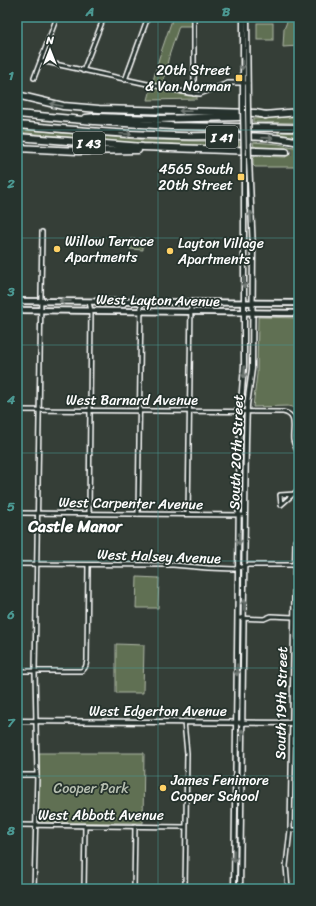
<svg xmlns="http://www.w3.org/2000/svg" width="316" height="906" font-family="Sriracha,sans-serif">
  <style>
    .green { fill: #607052; stroke: #b0b8a8 }
    .lines { fill: none; stroke-linecap: round; stroke-linejoin: round }
    .stream { stroke: #90a3a7; stroke-width: 1 }
    .motorway-tunnel { stroke: #49514b; stroke-width: 6; stroke-dasharray: 6 3; stroke-linecap: butt }
    .minor-casing { stroke: #fff; stroke-width: 6 }
    .tertiary-casing { stroke: #fff; stroke-width: 7 }
    .secondary-casing { stroke: #fff; stroke-width: 8 }
    .motorway-casing { stroke: #fff; stroke-width: 9 }
    .minor { stroke: #26332d; stroke-width: 3 }
    .tertiary { stroke: #26332d; stroke-width: 4 }
    .secondary { stroke: #26332d; stroke-width: 4.5 }
    .motorway { stroke: #26332d; stroke-width: 6 }
    .tertiary-bridge-casing { stroke: #fff; stroke-width: 7; stroke-linecap: butt }
    .tertiary-bridge { stroke: #26332d; stroke-width: 4 }
    .oneway { stroke: #727a76 }
    .grid { fill: none; stroke: #4b9892; stroke-width: 1; stroke-opacity: 0.55 }
    .poi-dot { fill: #ffd166; stroke: #26332d; stroke-width: 1.5 }
    .labels { text-anchor: middle; stroke-width: 3.5; stroke-linejoin: round; paint-order: stroke }
    .shield { fill: #26332d; stroke: #bec2c0; stroke-width: 1 }
    .shield-label { font-size: 13px; font-weight: bold; fill: #fff }
    .poi-label { font-size: 14px; fill: #fff; stroke: #26332d; text-anchor: start }
    .street-label { font-size: 14px; fill: #fff; stroke: #26332d }
    .park-label { font-size: 14px; fill: #b7bfb1; stroke: #26332d }
    .quarter-label { font-size: 16px; font-weight: bold; fill: #fff; stroke: #26332d }
    .neatline { fill: none; stroke: #4b9892; stroke-width: 1.5 }
    .grid-label { font-size: 13px; text-anchor: middle; font-weight: bold; fill: #4b9892 }
  </style>
  <rect width="100%" height="100%" fill="#353e37"/>
  <filter id="ink" filterUnits="userSpaceOnUse"><feTurbulence type="fractalNoise" baseFrequency=".025" numOctaves="2"/><feDisplacementMap in="SourceGraphic" scale="8" xChannelSelector="R" yChannelSelector="G"/><feConvolveMatrix kernelMatrix="1 2 1 2 8 2 1 2 1" color-interpolation-filters="sRGB"/></filter>
  <g filter="url(#ink)">
    <g class="green">
      <polygon points="173,17 192,17 192,26 179,26 169,56 161,90 189,96 197,96 197,99 148,100 159,58"/>
      <polygon points="289,17 299,17 299,46 283,47 284,29"/>
      <rect x="257" y="23" width="16" height="17"/>
      <polygon points="299,116 299,123 253,122 253,119"/>
      <polygon points="17,129 146,140 240,142 240,147 119,142 17,132"/>
      <polygon points="278,132 299,133 299,137 278,134"/>
      <polygon points="253,142 278,144 299,148 299,167 255,167 253,165 253,156 286,157 286,148 254,147"/>
      <polygon points="130,239 143,240 143,250 130,249"/>
      <polygon points="258,317 299,318 299,409 288,406 253,407 257,374"/>
      <polygon points="137,577 159,578 158,608 136,608"/>
      <polygon points="116,644 144,645 143,693 116,693"/>
      <polygon points="39,753 144,753 143,823 38,822"/>
    </g>
    <g class="lines">
      <polyline class="stream" points="17,28 18,26 19,18 20,17"/>
      <polyline class="motorway-tunnel" points="286,152 299,152"/>
      <defs>
        <g id="minor">
          <polyline points="41,61 189,93 200,94 228,83 248,83"/>
          <polyline points="83,71 104,17"/>
          <polyline points="34,78 57,17"/>
          <polyline points="125,80 148,17"/>
          <polyline points="194,94 194,17"/>
          <path d="M17,410l266,2c15,3 9,16 10,28 1,5 4,10 6,15"/>
          <polyline points="295,494 280,495 281,505 299,489"/>
          <polyline points="17,513 245,515"/>
          <polyline points="89,513 91,311 89,302"/>
          <polyline points="138,514 141,302"/>
          <polyline points="188,514 191,303"/>
          <polyline points="17,564 173,565 208,568 235,569 248,565 299,565"/>
          <polyline points="238,618 264,619 271,616 293,617"/>
          <path d="M17,671h64c5,-2 5,-6 6,-11l1,-95"/>
          <polyline points="184,722 187,753 185,889"/>
          <polyline points="17,775 37,775"/>
          <polyline points="17,825 185,827"/>
          <polyline points="290,830 299,830"/>
          <polyline points="34,889 37,775 35,671 42,232"/>
          <polyline points="84,889 85,826"/>
          <polyline points="134,889 135,826"/>
          <polyline points="288,889 286,866 290,830 295,541"/>
        </g>
        <g id="tertiary">
          <polyline points="243,17 243,109"/>
          <polyline points="247,17 248,109"/>
          <polyline points="17,721 299,723"/>
          <polyline points="234,889 240,415 244,366 244,159"/>
          <polyline points="240,889 246,438 247,405 252,369 253,250 249,159"/>
        </g>
        <g id="secondary">
          <polyline points="17,301 299,303"/>
          <polyline points="17,310 299,313"/>
        </g>
        <g id="motorway">
          <polyline points="17,95 63,106 99,109 255,113 266,115"/>
          <polyline points="17,114 94,121 171,126 299,128"/>
          <polyline points="264,115 299,112"/>
          <polyline points="86,118 96,117 156,119 239,117"/>
          <path d="M17,125c54,5 107,10 161,11 39,1 83,-3 121,6"/>
          <polyline points="17,137 143,147 286,152"/>
          <polyline points="17,148 78,151 138,150"/>
        </g>
      </defs>
      <use href="#minor" class="minor-casing"/>
      <use href="#tertiary" class="tertiary-casing"/>
      <use href="#secondary" class="secondary-casing"/>
      <use href="#motorway" class="motorway-casing"/>
      <use href="#minor" class="minor"/>
      <use href="#tertiary" class="tertiary"/>
      <use href="#secondary" class="secondary"/>
      <use href="#motorway" class="motorway"/>
      <defs>
        <g id="tertiary-bridge">
          <polyline points="243,109 244,159"/>
          <polyline points="248,109 249,159"/>
        </g>
      </defs>
      <use href="#tertiary-bridge" class="tertiary-bridge-casing"/>
      <use href="#tertiary-bridge" class="tertiary-bridge"/>
    </g>
    <defs><path id="oneway-shaft" d="M-6 0H5M1.5-3L5.5 0L1.5 3" fill="none" stroke-width="1.6" stroke-linecap="round" stroke-linejoin="round"/></defs>
    <g class="oneway">
      <use href="#oneway-shaft" transform="translate(242 64) rotate(90)"/>
      <use href="#oneway-shaft" transform="translate(56 105) rotate(-169)"/>
      <use href="#oneway-shaft" transform="translate(185 111) rotate(-178)"/>
      <use href="#oneway-shaft" transform="translate(126 134) rotate(3)"/>
      <use href="#oneway-shaft" transform="translate(267 138) rotate(2)"/>
      <use href="#oneway-shaft" transform="translate(251 217) rotate(-92)"/>
      <use href="#oneway-shaft" transform="translate(244 282) rotate(90)"/>
      <use href="#oneway-shaft" transform="translate(65 301) rotate(-180)"/>
      <use href="#oneway-shaft" transform="translate(244 372) rotate(92)"/>
      <use href="#oneway-shaft" transform="translate(239 539) rotate(91)"/>
      <use href="#oneway-shaft" transform="translate(244 605) rotate(-89)"/>
      <use href="#oneway-shaft" transform="translate(237 670) rotate(91)"/>
      <use href="#oneway-shaft" transform="translate(242 735) rotate(-89)"/>
      <use href="#oneway-shaft" transform="translate(234 856) rotate(91)"/>
    </g>
  </g>
  <path class="grid" d="M158,17v872M17,130h282M17,238h282M17,345h282M17,453h282M17,561h282M17,668h282M17,776h282"/>
  <g class="poi-dot">
    <rect x="235" y="74" width="8" height="8" rx="2"/>
    <rect x="237" y="173" width="8" height="8" rx="2"/>
    <circle cx="57" cy="249" r="4"/>
    <circle cx="170" cy="251" r="4"/>
    <circle cx="163" cy="788" r="4"/>
  </g>
  <g class="labels">
    <g class="shield">
      <rect x="206" y="126" width="32" height="22" rx="3"/>
      <rect x="73" y="132" width="32" height="22" rx="3"/>
    </g>
    <g class="shield-label">
      <text x="222" y="142">I 41</text>
      <text x="89" y="148">I 43</text>
    </g>
    <g class="poi-label">
      <text x="231" y="75" text-anchor="end">20th Street<tspan x="231" dy="16">&amp; Van Norman</tspan></text>
      <text x="233" y="174" text-anchor="end">4565 South<tspan x="233" dy="16">20th Street</tspan></text>
      <text x="65" y="246">Willow Terrace<tspan x="65" dy="16">Apartments</tspan></text>
      <text x="178" y="248">Layton Village<tspan x="178" dy="16">Apartments</tspan></text>
      <text x="171" y="785">James Fenimore<tspan x="171" dy="16">Cooper School</tspan></text>
    </g>
    <g class="street-label">
      <text transform="translate(158 300) rotate(1)" y="5">West Layton Avenue</text>
      <text x="132" y="405">West Barnard Avenue</text>
      <text transform="translate(236 452) rotate(-88)" y="5">South 20th Street</text>
      <text transform="translate(131 503) rotate(1)" y="5">West Carpenter Avenue</text>
      <text transform="translate(159 556) rotate(2)" y="5">West Halsey Avenue</text>
      <text transform="translate(281 703) rotate(-89)" y="5">South 19th Street</text>
      <text x="158" y="716">West Edgerton Avenue</text>
      <text x="101" y="820">West Abbott Avenue</text>
    </g>
    <g class="park-label">
      <text x="91" y="793">Cooper Park</text>
    </g>
    <g class="quarter-label">
      <text x="75" y="532">Castle Manor</text>
    </g>
  </g>
  <rect width="316" height="906" fill="none" stroke="#26332d" stroke-width="44"/>
  <g transform="translate(50 50)" stroke="#26332d" stroke-width="3" paint-order="stroke">
  <path d="M0-3L7 15L0 10L-7 15Z" fill="#ffffff"/>
  <text y="-6" font-size="11" font-weight="bold" text-anchor="middle" fill="#ffffff">N</text>
  </g>
  <rect x="22" y="22" width="272" height="862" class="neatline"/>
  <g class="grid-label">
    <text x="90" y="16">A</text>
    <text x="226" y="16">B</text>
    <text x="11" y="80">1</text>
    <text x="11" y="188">2</text>
    <text x="11" y="296">3</text>
    <text x="11" y="404">4</text>
    <text x="11" y="511">5</text>
    <text x="11" y="619">6</text>
    <text x="11" y="727">7</text>
    <text x="11" y="835">8</text>
  </g>
</svg>
